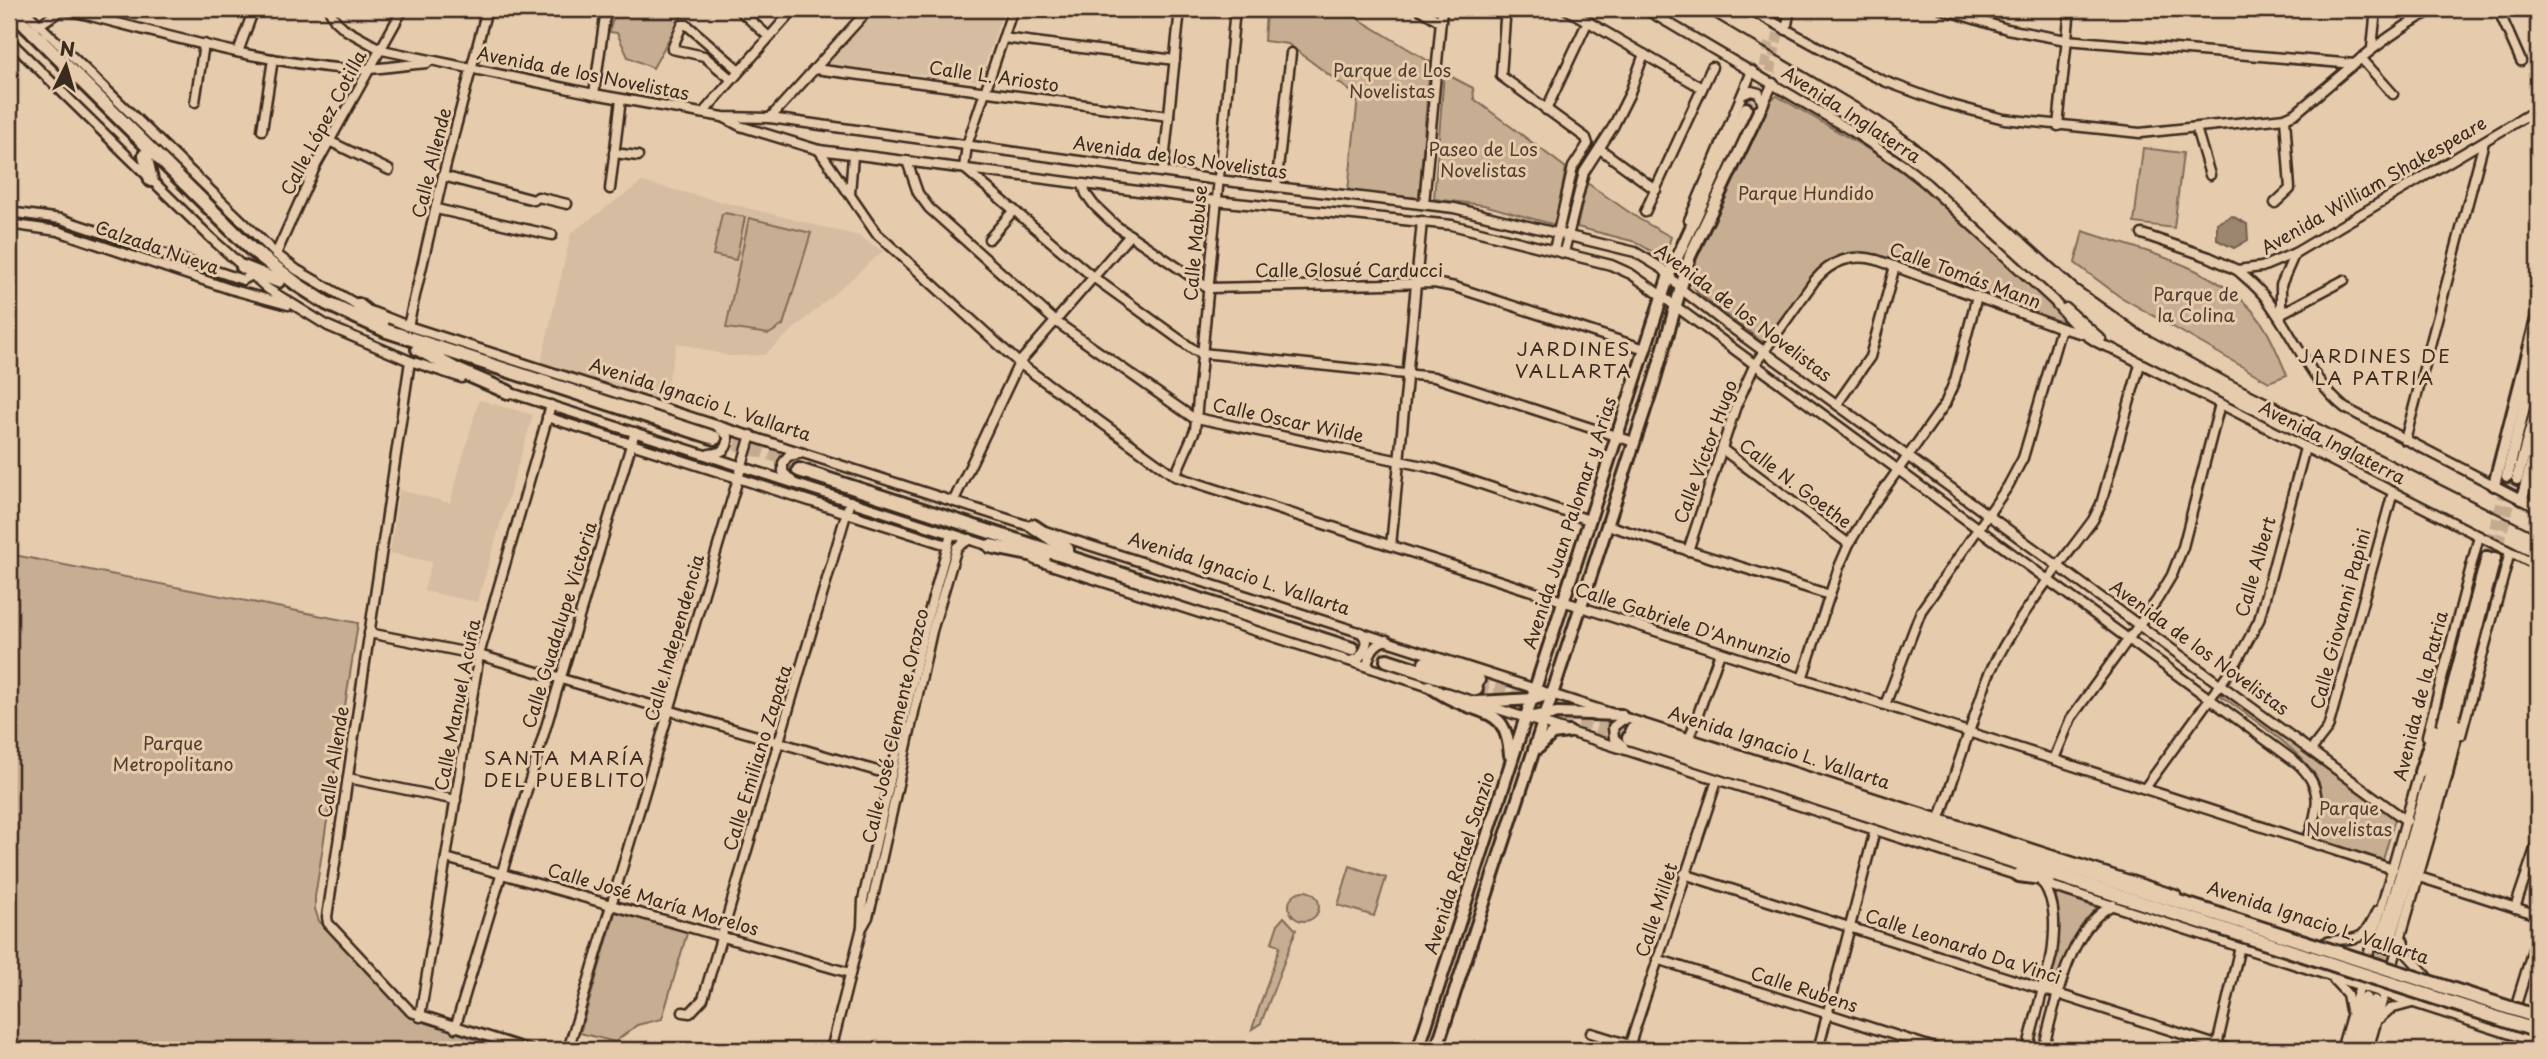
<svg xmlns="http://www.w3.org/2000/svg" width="2547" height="1059" font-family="'Playpen Sans',sans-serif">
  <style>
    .built { fill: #d6bca0 }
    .green { fill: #c7ae93; stroke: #816c58; stroke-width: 2 }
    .water { fill: #9c866f; stroke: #75614f; stroke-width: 2 }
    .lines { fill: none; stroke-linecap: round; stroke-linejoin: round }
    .major-tunnel { stroke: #c4ab90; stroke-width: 10; stroke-dasharray: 10 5; stroke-linecap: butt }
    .highway-tunnel { stroke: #c4ab90; stroke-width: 12; stroke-dasharray: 12 6; stroke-linecap: butt }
    .minor-casing { stroke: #3b2a1e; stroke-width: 13 }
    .major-casing { stroke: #3b2a1e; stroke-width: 16 }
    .highway-casing { stroke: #3b2a1e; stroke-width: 18 }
    .minor { stroke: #e6cbad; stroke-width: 8 }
    .major { stroke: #e6cbad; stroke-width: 10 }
    .highway { stroke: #e6cbad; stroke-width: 12 }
    .rail { stroke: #3b2a1e; stroke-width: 2.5 }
    .highway-bridge-casing { stroke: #3b2a1e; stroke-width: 18; stroke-linecap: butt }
    .highway-bridge { stroke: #e6cbad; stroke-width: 12 }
    .labels { text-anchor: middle; stroke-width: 6; stroke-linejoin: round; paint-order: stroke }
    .park-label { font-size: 18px; fill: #503e30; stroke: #e6cbad }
    .street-label { font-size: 18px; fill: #3b2a1e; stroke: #e6cbad }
    .neighbourhood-label { font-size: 19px; letter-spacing: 2px; fill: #3b2a1e; stroke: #e6cbad }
  </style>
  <rect width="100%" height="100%" fill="#e6cbad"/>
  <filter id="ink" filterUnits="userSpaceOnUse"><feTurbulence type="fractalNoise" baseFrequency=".0143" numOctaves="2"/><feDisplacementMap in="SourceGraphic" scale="14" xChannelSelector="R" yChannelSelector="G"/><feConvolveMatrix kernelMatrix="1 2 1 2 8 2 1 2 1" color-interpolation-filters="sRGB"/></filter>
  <g filter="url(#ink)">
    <g class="built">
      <polygon points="877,9 1004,9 979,81 826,64"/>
      <polygon points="642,182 859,236 883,251 764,355 730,356 677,343 663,402 541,363 571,233"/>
      <polygon points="479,400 533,415 477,602 424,591 432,562 390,553 399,490 450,503"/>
    </g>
    <g class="green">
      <polygon points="616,9 689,9 682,15 653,68 628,57 617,33 609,32"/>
      <polygon points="1244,9 1342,9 1430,62 1419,198 1348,191 1358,97 1288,44 1264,41 1266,12"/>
      <polygon points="1444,73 1473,88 1474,99 1566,168 1555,225 1484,205 1434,199"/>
      <path d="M1777,96l106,62 35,26 145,131v5l-6,1 -168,-63c-76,-23 -83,39 -124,83h-4l-64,-49 -6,-11 3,-16 78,-166z"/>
      <polygon points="2143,148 2183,153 2174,228 2134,223"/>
      <polygon points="1587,183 1639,219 1671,237 1664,259 1636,242 1577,227"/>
      <polygon points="725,213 745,217 736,260 713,255 722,214"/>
      <polygon points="749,218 811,233 783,325 769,334 726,328"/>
      <path d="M2083,231c56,19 125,33 167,77 18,19 27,44 37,67l-18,7 -150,-86 -44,-33z"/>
      <polygon points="9,554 358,623 315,897 315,909 319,921 410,1017 507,1050 9,1050"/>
      <path d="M2226,691l169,128 -12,41 -66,-21c-1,-18 6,-35 3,-53 -5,-27 -76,-73 -99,-90z"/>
      <polygon points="1350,866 1386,878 1374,916 1338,905"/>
      <circle cx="1304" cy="906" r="15"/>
      <path d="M2055,892l42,16c-24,23 -31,48 -39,80l-13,-4c10,-29 19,-62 10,-92z"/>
      <polygon points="616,910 688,930 662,1019 637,1025 615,1042 580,1033"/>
      <polygon points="1284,917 1296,930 1261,1023 1252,1029 1280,946 1272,942 1278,924"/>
    </g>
    <polygon class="water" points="2232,216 2247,224 2248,240 2234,248 2217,240 2217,223"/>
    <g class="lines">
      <g class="major-tunnel">
        <polyline points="1762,101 1771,71 1783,9"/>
        <polyline points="1746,108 1764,71 1770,39"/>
        <polyline points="2487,557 2507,476"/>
        <polyline points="2495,558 2517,479"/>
        <polyline points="2372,972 2380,945"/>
        <polyline points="2377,988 2388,947"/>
      </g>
      <g class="highway-tunnel">
        <polyline points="718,439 801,464"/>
        <polyline points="1354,641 1390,652"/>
        <polyline points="1478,680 1632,730"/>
        <polyline points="1476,689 1629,738"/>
      </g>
      <defs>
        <g id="minor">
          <polyline points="23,9 276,254 297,270 361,307"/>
          <path d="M63,9c93,23 187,52 284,60 26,2 54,-4 80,-6"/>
          <polyline points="329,9 335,20 346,30 382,50 594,94 723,117 770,118 1218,180 1454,208 1635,252 1663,269 1681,289 1721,320 2407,821"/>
          <polyline points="738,9 769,37"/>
          <polyline points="1013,9 967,145 964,168 1093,277 1194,350 1202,353 1434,377 1634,442"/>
          <polyline points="1419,9 1441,22"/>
          <polyline points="1515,9 1506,14 1505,19 1501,76 1586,138 1588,144 1573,167 1554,250"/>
          <polyline points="1566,9 1702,88"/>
          <path d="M1645,9l207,122 51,34 24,19 127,117c15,18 33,41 57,47l427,218"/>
          <path d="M1749,9l102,56 33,16 60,22 60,16 136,14 145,-15 11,-5c44,-37 87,-77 138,-104"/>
          <polyline points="1772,9 1776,12 1783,13 1787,9"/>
          <polyline points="1942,9 2007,29 2066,40 2355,64"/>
          <polyline points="2498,9 2521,61"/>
          <polyline points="39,25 63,9"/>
          <polyline points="1786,30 1790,9"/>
          <polyline points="1003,38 1175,60"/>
          <polyline points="9,40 212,239 268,289 328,326 410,361 462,378"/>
          <polyline points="2372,48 2376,9"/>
          <polyline points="238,52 254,9"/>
          <polyline points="2361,58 2393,94"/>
          <polyline points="815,69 1169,116"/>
          <polyline points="731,79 704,56 672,49 682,25 687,25 739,70"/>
          <polyline points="594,94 606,9"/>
          <polyline points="1744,94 1751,91 1759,93 1763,105"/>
          <polyline points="195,102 204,44"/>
          <polyline points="1546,110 1588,21"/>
          <polyline points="703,113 794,9"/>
          <polyline points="1758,115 1773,83"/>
          <path d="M723,117l17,9 79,24 397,51 236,24 159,40 20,9 17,12 649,477c27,24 22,47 10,78"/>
          <polyline points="770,118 869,9"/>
          <polyline points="2058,126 2070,9"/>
          <polyline points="2196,128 2210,175"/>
          <polyline points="262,130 273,59"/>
          <polyline points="329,141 389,170"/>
          <polyline points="1600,149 1656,190"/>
          <polyline points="819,150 876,233 884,240 1019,363 1175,476 2393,869"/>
          <polyline points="614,153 638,156"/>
          <polyline points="907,161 918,193 929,208 1055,321 1192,417 1433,468 1589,520"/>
          <polyline points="1163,172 1180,9"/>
          <polyline points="443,176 534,200 538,197 567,204"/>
          <polyline points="1083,185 1086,194 1094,205 1115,225 1208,288 1434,283 1455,287 1645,349"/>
          <polyline points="1276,187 1291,53"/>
          <polyline points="610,189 621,99"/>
          <polyline points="850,194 853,155"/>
          <polyline points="2275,203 2290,189 2285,118"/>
          <polyline points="1424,204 1442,9"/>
          <polyline points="436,209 552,235"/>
          <polyline points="9,212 61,219 243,280 252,275"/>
          <polyline points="1645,212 1712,67"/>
          <polyline points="1689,220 1752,71"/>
          <polyline points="9,224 58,231 230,289 288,305"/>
          <polyline points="2142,234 2209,257 2237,270 2262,267 2295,253 2538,109"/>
          <polyline points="989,239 1014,210"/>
          <polyline points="1564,252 1584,172 1613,127 1629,95 1644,54"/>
          <polyline points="276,254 316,165 403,9"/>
          <path d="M2237,270c10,9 23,19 31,31 27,36 42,79 77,107l193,100"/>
          <polyline points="2066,308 2101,339"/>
          <polyline points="373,312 408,326 2176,895"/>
          <polyline points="2280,314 2344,280"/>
          <polyline points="2281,316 2281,285 2295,253"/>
          <polyline points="408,326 443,176 487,9"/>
          <polyline points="410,361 327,917 328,923 411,1012 530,1050"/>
          <polyline points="505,391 993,547"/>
          <polyline points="1837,404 1870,357 1895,266"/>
          <polyline points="547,417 947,545"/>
          <polyline points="2405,440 2484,142"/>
          <polyline points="1722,449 1849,544"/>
          <path d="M709,454c13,-1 20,-4 19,-18l-11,-10"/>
          <polyline points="1175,476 1195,430 1235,9"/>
          <polyline points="792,481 783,472 783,463 788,456 803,453"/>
          <polyline points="954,500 1019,363 1130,235"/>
          <polyline points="1607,525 1830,595"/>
          <polyline points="1391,546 1422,221"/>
          <path d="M1688,551l48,-145 19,-42 60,-84c16,-19 38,-27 62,-20l184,68 26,7"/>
          <polyline points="1035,560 1433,688"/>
          <polyline points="369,633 479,655 891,775"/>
          <polyline points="1350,661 1359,658 1365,649 1367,641 1361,632"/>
          <path d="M1367,666c3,-14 6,-22 20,-26"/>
          <polyline points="1802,679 1839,567 1849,544 1868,512 1945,404 1955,380 1977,296"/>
          <polyline points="1445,692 2022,877"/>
          <polyline points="1885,705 1921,611 2008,486 2023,458 2061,328"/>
          <polyline points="2461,735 2510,552"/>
          <polyline points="2427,736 2479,536"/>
          <polyline points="1690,737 1720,652"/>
          <polyline points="1623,746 1614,738 1613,727 1622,720 1629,719"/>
          <polyline points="2311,750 2328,728 2393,492"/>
          <polyline points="2054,759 2071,718 2157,600 2172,575 2183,547 2220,404"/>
          <polyline points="348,778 456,800"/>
          <polyline points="2145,788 2237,661 2259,620 2305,448"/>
          <path d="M1940,818l48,-142c27,-57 68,-106 105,-156l8,-16 39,-140"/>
          <polyline points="446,858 850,973"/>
          <polyline points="1684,874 2232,1050"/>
          <polyline points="2419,877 2538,915"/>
          <polyline points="2042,883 2538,1043"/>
          <polyline points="2515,908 2538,840"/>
          <polyline points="863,926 868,917 872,902 932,631 957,547 970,539"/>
          <polyline points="2403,940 2408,955 2428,977"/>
          <path d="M2324,943c32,-9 36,6 53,-32"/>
          <polyline points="1657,959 1941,1050"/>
          <polyline points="2365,966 2421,766"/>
          <polyline points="2334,980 2347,994 2350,1010"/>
          <polyline points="2516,1005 2538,933"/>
          <polyline points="683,1012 690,1013 703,999 850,501"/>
          <polyline points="420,1017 479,655 551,405"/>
          <polyline points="2380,1018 2390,1009 2412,1003"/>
          <polyline points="455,1028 635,432"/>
          <polyline points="1591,1033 1646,1050"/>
          <polyline points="568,1050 751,435"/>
          <polyline points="831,1050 862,927 863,900 924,630 951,534"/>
          <polyline points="1628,1050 1717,780"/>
          <polyline points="1818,1050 1875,830"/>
          <path d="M2027,1050l25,-96c3,-24 5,-50 -9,-71"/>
          <path d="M2043,1050c12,-44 25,-123 70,-145"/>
          <polyline points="2216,1050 2240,946"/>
          <polyline points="2341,1050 2361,982"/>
          <polyline points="2368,1050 2448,774"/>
        </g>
        <g id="major">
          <polyline points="2507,476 2538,350"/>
          <polyline points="2517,479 2538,403"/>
          <polyline points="2494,485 2538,314"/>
          <polyline points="2522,499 2538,441"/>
          <path d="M1429,686c8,5 15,10 24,14 34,16 53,9 57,55"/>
          <polyline points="1477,702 1534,699 1553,693"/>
          <polyline points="1525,718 1558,713 1621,715"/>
          <polyline points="1538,748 1552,734 1569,732"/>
          <polyline points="2420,772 2434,729"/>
          <polyline points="2446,777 2458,725"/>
          <polyline points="2380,945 2421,806 2487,557"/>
          <polyline points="2388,947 2430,808 2495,558"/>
          <polyline points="1418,1050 1669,275 1746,108"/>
          <polyline points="1436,1050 1654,382 1690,256 1759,111"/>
          <polyline points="2350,1050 2365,998"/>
          <polyline points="2359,1050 2374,1001"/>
        </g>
        <g id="highway">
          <polyline points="9,9 250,248 298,285 326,303 387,331 715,438"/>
          <polyline points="145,155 151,180"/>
          <polyline points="243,267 278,281"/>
          <polyline points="358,305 382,324"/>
          <polyline points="418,349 457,370 508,392"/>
          <polyline points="799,470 1352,649"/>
          <polyline points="1033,526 1067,549"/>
          <polyline points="990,546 1044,557"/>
          <polyline points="1387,660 1476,689"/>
          <polyline points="1425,663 1478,680"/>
          <polyline points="1632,730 2217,914"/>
          <polyline points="1629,738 2214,926"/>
          <polyline points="2019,875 2048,879"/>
        </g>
      </defs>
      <use href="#minor" class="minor-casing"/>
      <use href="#major" class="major-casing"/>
      <use href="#highway" class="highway-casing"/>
      <use href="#minor" class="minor"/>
      <use href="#major" class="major"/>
      <use href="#highway" class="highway"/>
      <polyline class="rail" points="1699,9 1879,116 1913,140 1942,163 2076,284 2142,331 2228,378 2538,534"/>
      <defs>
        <g id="highway-bridge">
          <polyline points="2217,914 2538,1017"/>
          <polyline points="2214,926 2538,1031"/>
        </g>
      </defs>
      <use href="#highway-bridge" class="highway-bridge-casing"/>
      <use href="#highway-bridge" class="highway-bridge"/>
    </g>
  </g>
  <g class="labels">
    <g class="park-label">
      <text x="1392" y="77">Parque de Los<tspan x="1392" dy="21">Novelistas</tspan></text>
      <text x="1483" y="156">Paseo de Los<tspan x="1483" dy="21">Novelistas</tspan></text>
      <text x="1806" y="200">Parque Hundido</text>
      <text x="2196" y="301">Parque de<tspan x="2196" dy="21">la Colina</tspan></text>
      <text x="173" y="750">Parque<tspan x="173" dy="21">Metropolitano</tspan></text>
      <text x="2349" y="815">Parque<tspan x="2349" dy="21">Novelistas</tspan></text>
    </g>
    <g class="street-label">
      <text transform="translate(583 74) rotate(11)" y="6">Avenida de los Novelistas</text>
      <text transform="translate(994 77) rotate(8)" y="6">Calle L. Ariosto</text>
      <text transform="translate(1851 115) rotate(33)" y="6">Avenida Inglaterra</text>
      <text transform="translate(324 123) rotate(-62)" y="6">Calle López Cotilla</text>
      <text transform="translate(1180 158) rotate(8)" y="6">Avenida de los Novelistas</text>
      <text transform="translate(432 163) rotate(-76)" y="6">Calle Allende</text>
      <text transform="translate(2374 186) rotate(-30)" y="6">Avenida William Shakespeare</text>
      <text transform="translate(1196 243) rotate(-85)" y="6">Calle Mabuse</text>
      <text transform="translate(157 248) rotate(19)" y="6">Calzada Nueva</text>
      <text x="1349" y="277">Calle Glosué Carducci</text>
      <text transform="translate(1965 276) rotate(20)" y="6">Calle Tomás Mann</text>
      <text transform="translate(1743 313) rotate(37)" y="6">Avenida de los Novelistas</text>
      <text transform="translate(700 400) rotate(18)" y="6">Avenida Ignacio L. Vallarta</text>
      <text transform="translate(1288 421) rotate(12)" y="6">Calle Oscar Wilde</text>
      <text transform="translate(2332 443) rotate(27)" y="6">Avenida Inglaterra</text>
      <text transform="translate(1706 452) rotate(-70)" y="6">Calle Víctor Hugo</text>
      <text transform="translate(1795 484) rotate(37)" y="6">Calle N. Goethe</text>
      <text transform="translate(1570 523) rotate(-72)" y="6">Avenida Juan Palomar y Arias</text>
      <text transform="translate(2256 567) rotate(-74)" y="6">Calle Albert</text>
      <text transform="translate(1239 574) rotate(18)" y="6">Avenida Ignacio L. Vallarta</text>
      <text transform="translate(2341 619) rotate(-75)" y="6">Calle Giovanni Papini</text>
      <text transform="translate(1683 624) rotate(18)" y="6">Calle Gabriele D'Annunzio</text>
      <text transform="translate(560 625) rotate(-73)" y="6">Calle Guadalupe Victoria</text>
      <text transform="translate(675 638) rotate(-74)" y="6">Calle Independencia</text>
      <text transform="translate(2199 648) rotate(36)" y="6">Avenida de los Novelistas</text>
      <text transform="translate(2421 696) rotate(-76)" y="6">Avenida de la Patria</text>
      <text transform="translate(458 705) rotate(-79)" y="6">Calle Manuel Acuña</text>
      <text transform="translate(896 726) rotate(-77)" y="6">Calle José Clemente Orozco</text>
      <text transform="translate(1779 748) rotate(18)" y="6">Avenida Ignacio L. Vallarta</text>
      <text transform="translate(758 758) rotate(-73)" y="6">Calle Emiliano Zapata</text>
      <text transform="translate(334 762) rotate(-81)" y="6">Calle Allende</text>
      <text transform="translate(1460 863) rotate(-72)" y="6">Avenida Rafael Sanzio</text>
      <text transform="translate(653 900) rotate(16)" y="6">Calle José María Morelos</text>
      <text transform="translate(1657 910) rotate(-72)" y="6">Calle Millet</text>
      <text transform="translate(2318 923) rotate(18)" y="6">Avenida Ignacio L. Vallarta</text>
      <text transform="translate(1963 947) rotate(18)" y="6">Calle Leonardo Da Vinci</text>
      <text transform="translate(1804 990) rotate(18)" y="6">Calle Rubens</text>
    </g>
    <g class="neighbourhood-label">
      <text x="1574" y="356">JARDINES<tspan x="1574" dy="22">VALLARTA</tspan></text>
      <text x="2375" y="363">JARDINES DE<tspan x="2375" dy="22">LA PATRIA</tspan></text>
      <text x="565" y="765">SANTA MARÍA<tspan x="565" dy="22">DEL PUEBLITO</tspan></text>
    </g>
  </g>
  <rect width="2547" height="1059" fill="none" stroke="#e6cbad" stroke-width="35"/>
  <rect x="18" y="18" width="2512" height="1024" fill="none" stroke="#3b2a1e" stroke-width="2.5" filter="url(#ink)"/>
  <g transform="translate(66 66) rotate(5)" stroke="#e6cbad" stroke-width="5" paint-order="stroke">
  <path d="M0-5L12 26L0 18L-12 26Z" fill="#3b2a1e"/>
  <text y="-10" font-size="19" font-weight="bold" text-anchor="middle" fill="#3b2a1e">N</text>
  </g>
</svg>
